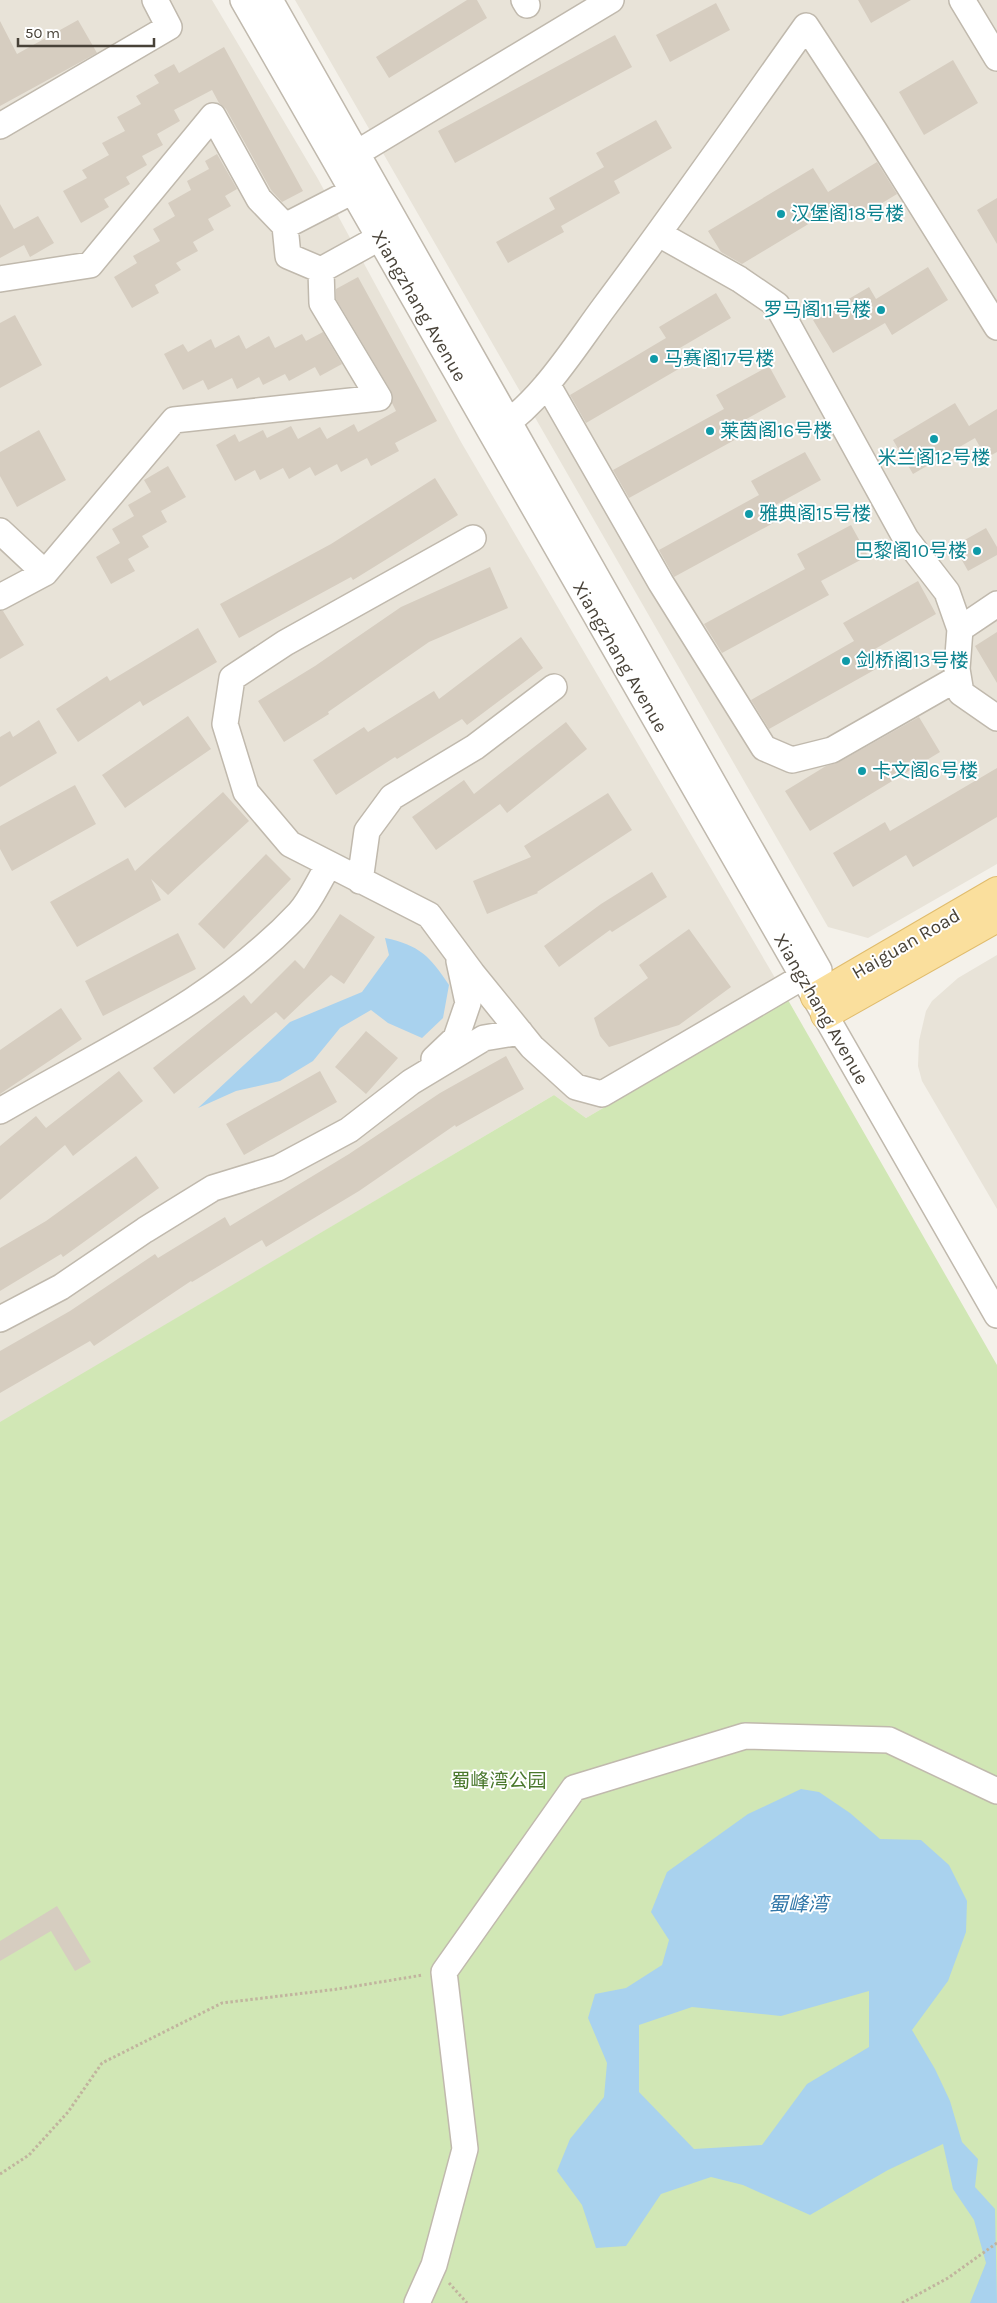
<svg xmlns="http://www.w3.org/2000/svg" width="997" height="2303" font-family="Karla,'Noto Sans SC',sans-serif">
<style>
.residential{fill:#e8e3d8}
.green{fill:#d1e7b5}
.water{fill:#a9d2ee;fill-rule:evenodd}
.building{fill:#d6cdc0}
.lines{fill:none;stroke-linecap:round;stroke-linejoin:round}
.minor-casing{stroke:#c0b9ad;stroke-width:28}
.major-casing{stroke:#e0bc6d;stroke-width:30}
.path{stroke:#c1b49e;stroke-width:3;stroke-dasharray:2.5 2.5;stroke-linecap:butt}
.minor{stroke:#fff;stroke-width:25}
.major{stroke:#fadf9d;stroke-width:28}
.culture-dot{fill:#0f9aa8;stroke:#fff;stroke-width:2}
.labels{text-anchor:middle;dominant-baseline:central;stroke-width:4;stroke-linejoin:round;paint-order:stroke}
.culture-label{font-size:19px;fill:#0d838f;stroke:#fff;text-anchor:start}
.street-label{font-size:19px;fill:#484238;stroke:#fff}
.park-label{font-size:19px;fill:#4a782d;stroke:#fff}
.water-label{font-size:20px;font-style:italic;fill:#3378a9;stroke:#fff}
</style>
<rect width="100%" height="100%" fill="#f4f1ea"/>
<path class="residential" d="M0,0H212L318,179L461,442L788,1000L586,1118L554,1095L0,1423Z
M295,0H997V864L868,938L828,927Z
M997,955V1209L922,1081L918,1066L919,1041L926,1011L932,1001L958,978Z"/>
<path class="green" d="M788,1000L997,1365V2303H0V1422L554,1095L586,1118Z"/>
<path class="water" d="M385,938C419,945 430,956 449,985L443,1018L422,1038L388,1023L371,1010L340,1028L313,1061L280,1081L236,1091L198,1108L290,1022L362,992L389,955Z
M801,1789L819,1792L850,1813L880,1839L921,1840L949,1865L967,1901L966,1932L948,1981L912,2030L935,2069L950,2101L962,2142L978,2159L975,2187L995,2209L997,2303H970L986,2263L974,2220L953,2189L943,2144L888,2170L810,2215L743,2185L711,2177L661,2194L626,2246L596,2248L582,2205L557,2171L570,2139L604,2097L607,2063L588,2018L595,1994L626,1988L662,1965L669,1940L651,1912L667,1872L748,1814ZM869,1991V2047L807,2084L762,2145L694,2149L639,2092V2025L692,2007L781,2016Z"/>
<path class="building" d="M467,0H477L487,18L389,78L376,57Z
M858,0H911L871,23Z
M716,3L730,30L670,62L656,35Z
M78,20L97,53L0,106V21L17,54Z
M615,35L632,67L455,163L438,131Z
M224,47L303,191L282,202L271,190L226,109L219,103L212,90L174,110L180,121L157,134L163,145L142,156L147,165L126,177L130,184L104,199L109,207L81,223L63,191L87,178L82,170L109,155L102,143L125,131L117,117L141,104L136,96L159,83L154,75L174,64L179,73Z
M953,60L978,103L924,135L899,92Z
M656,120L672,148L614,181L620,193L561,226L564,232L508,263L496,242L555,209L549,198L604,167L596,153Z
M217,154L237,189L225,196L231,206L208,219L214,230L193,242L198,251L176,263L181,270L155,285L159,293L132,308L114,277L137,263L133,256L160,241L153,229L175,216L168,203L191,190L187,181L209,169L205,161Z
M877,162L897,194L851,222L840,205L742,264L721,252L708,231L813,168L828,192Z
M997,198V244L977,210Z
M0,204L14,229L38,216L54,243L30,257L24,245L0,258Z
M928,267L948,300L892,335L885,323L833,353L813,320L869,287L876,299Z
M358,277L437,421L395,443L399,451L371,466L367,458L341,472L337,464L315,476L310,467L289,479L283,468L260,480L255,470L235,481L216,445L235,434L239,442L263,430L267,438L291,426L298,439L320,427L327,439L354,424L358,432L396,411L392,403L391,391L336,299V289Z
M716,293L731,318L673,352L682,367L586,423L570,395L666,338L659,327Z
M15,315L42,365L0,388V323Z
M323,332L342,364L320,376L315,367L289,381L285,374L263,385L259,377L237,389L232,378L208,390L203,380L183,390L164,354L183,344L188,352L211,339L215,348L239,335L246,349L269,336L275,348L302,334L306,341Z
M769,366L786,397L734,426L740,437L629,498L613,470L724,409L716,395Z
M955,403L969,426L997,409V452L986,458L975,438L913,474L893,440Z
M39,430L66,480L17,507L0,476V452Z
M805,452L821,480L770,508L777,521L674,577L659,550L759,495L751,481Z
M168,466L186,497L161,511L167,522L142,536L149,547L128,559L135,571L111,584L96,557L120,543L112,529L134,516L128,505L151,492L144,480Z
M435,478L458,515L353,580L351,577L239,638L220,604L331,544Z
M851,525L868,556L821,581L829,595L722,653L704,624L805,569L797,554Z
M986,528L997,547V555L968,571L954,546Z
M490,567L508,608L429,642L328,712L329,714L284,742L258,701L315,666L401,607Z
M918,581L936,614L868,653L876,669L769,729L751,700L854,641L843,623Z
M0,611H3L24,645L0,659Z
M198,628L217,662L143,706L140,701L78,742L56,709L107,676L110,681Z
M997,632V683L975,646Z
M521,637L543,668L467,725L462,719L397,759L395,757L336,795L313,760L364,727L368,732L434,691L439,699Z
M188,716L211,749L125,808L102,775Z
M919,717L940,752L810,831L785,791L826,766L839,762Z
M39,720L57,753L0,787V737L10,731L13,737Z
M566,722L587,749L507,813L500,804L436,850L412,817L464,780L474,794Z
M997,768V817L913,867L906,855L853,887L833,853L885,822L890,831Z
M75,785L96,824L12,871L0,849V826Z
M223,792L249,821L168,895L151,879L161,900L77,947L50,902L128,858L135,871Z
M608,793L632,830L537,892L538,893L487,914L473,881L531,857L524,846Z
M266,854L291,879L224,949L198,924Z
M652,872L667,897L612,932L610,930L559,967L544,946L601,904Z
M340,914L375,937L344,984L331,975L284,1020L276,1012L174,1094L153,1068L244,995L251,1004L295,960L304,969Z
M689,929L731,987L679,1025L609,1047L600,1036L594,1018L648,978L639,965Z
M178,933L196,969L103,1016L85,981Z
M61,1008L82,1039L0,1094V1050Z
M366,1031L398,1058L366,1094L335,1067Z
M506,1056L524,1089L456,1127L455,1125L359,1191L266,1247L262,1240L192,1282L191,1281L94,1346L90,1341L0,1393V1351L70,1311L155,1254L158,1258L225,1217L230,1226L349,1154L440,1093Z
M119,1071L143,1101L73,1156L65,1145L0,1200V1146L36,1116L46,1128Z
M320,1071L337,1102L244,1155L226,1124Z
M136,1156L159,1188L63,1257L61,1254L0,1291V1248L46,1221Z
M57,1906L91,1962L75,1971L51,1931L0,1961V1941Z"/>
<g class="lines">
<g class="minor-casing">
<path id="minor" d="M243,0L997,1315
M270,0L819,970
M524,0L527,5
M962,0L997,58
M0,126L169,27L155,0
M342,162L611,0
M285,226L288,256L321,270
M659,234L739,279L777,305L906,539L947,592L960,629L957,669L961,693L997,718
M0,279L90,265L213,116L259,199L285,226L353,191
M547,384L661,583L764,748L792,760L832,750L958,678
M496,431C542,401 573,349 605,306C674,214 739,120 806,26L874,130L997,327
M0,531L45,573L174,420L379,398L322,303L321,270L379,238
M473,538L285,643L232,678L225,724L246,792L290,844L429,915L472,973L532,1047L576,1087L602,1094L818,968
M0,597L45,573
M960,629L997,604
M360,881L367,831L392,797L475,747L554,687
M434,1059L456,1038L468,1003L459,961
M0,1111C102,1051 217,1001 299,913C311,900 319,880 329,865
M0,1319L61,1287L145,1230L213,1188L278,1168L349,1130L411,1082L484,1038L520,1032
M417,2303L434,2265L465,2149L444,1972L574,1788L745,1736L889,1740L997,1791"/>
</g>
<g class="major-casing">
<path id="major" d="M815,997L997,891
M825,1015L997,918"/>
</g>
<path class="path" d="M0,2174L29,2155L68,2112L102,2063L222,2003L338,1989L423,1975
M449,2283L467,2303
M902,2303L948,2278L997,2243"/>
<use href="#minor" class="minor"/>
<use href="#major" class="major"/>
</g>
<g class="culture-dot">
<circle cx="781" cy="214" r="5"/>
<circle cx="881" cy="310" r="5"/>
<circle cx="654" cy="359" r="5"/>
<circle cx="710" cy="431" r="5"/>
<circle cx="934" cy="439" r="5"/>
<circle cx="749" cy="514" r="5"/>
<circle cx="977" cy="551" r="5"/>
<circle cx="846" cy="661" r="5"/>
<circle cx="862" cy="771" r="5"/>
</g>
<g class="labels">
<g class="culture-label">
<text x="791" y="214">汉堡阁18号楼</text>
<text x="871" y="310" text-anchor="end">罗马阁11号楼</text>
<text x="664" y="359">马赛阁17号楼</text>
<text x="720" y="431">莱茵阁16号楼</text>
<text x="934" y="458" text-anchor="middle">米兰阁12号楼</text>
<text x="759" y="514">雅典阁15号楼</text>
<text x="967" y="551" text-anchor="end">巴黎阁10号楼</text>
<text x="856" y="661">剑桥阁13号楼</text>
<text x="872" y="771">卡文阁6号楼</text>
</g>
<g class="street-label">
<text transform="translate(419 306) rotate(60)">Xiangzhang Avenue</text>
<text transform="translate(620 657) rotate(60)">Xiangzhang Avenue</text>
<text transform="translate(906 944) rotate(-30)">Haiguan Road</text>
<text transform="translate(821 1009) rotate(60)">Xiangzhang Avenue</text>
</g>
<g class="park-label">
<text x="499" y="1781">蜀峰湾公园</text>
</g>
<g class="water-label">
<text x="798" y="1904">蜀峰湾</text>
</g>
</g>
<path d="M18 38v8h136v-8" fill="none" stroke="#484238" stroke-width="2.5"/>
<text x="25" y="38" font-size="15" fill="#484238" stroke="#ffffff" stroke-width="4" paint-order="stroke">50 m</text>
</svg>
